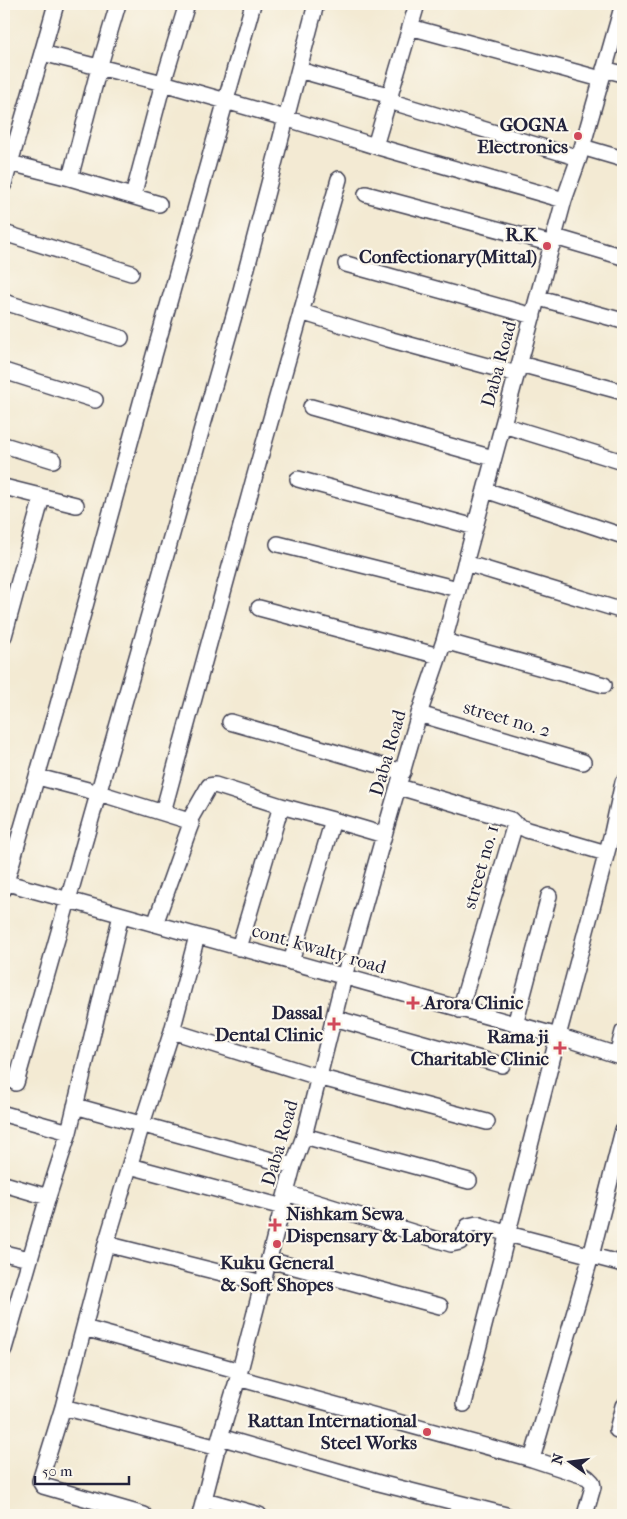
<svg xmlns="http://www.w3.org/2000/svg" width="627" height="1519" font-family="'IM FELL French Canon',serif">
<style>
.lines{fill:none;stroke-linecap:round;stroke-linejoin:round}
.minor-casing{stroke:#414052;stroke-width:18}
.minor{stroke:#fff;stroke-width:15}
.poi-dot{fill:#d1495b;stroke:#fbf7ec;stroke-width:2}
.labels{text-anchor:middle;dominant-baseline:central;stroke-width:4.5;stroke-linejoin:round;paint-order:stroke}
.poi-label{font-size:19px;font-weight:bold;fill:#22223b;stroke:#fbf7ec;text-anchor:end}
.street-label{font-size:19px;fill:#22223b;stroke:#fbf7ec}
</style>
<rect width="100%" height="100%" fill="#fbf7ec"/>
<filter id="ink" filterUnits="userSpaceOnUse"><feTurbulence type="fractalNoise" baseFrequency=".02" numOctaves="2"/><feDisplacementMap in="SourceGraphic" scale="10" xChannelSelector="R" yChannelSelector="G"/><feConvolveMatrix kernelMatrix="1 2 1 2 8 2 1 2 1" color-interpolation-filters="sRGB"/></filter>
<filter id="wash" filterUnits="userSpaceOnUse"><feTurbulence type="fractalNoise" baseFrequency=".0096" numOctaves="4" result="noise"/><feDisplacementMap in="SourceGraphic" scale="20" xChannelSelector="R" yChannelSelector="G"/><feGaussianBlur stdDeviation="1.12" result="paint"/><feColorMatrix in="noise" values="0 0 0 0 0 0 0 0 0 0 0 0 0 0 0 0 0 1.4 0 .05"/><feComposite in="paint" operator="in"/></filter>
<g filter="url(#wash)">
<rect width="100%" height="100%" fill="#f3ead3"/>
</g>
<g filter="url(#ink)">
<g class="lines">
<g class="minor-casing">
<path id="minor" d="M56,4L42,53L163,83L285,118L375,146L417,4
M410,27L601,79
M604,69L623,74
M299,70L391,96
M389,101L579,158
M375,146L564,200
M582,147L623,159
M10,163L70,178L159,204
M70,178L99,68L118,4
M4,184L42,53
M366,194L553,244
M133,196L163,83L187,4
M4,233L131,273
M555,237L623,257
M346,264L533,316
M539,298L623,321
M4,302L121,338
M301,312L388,339L517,374
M520,364L623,392
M4,371L95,400
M311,407L493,458
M503,425L623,462
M4,445L53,460
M298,479L475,527
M4,487L76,505
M485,490L623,536
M278,544L458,589
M465,563L623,611
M259,608L439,656
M4,636L42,497
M444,641L604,685
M419,714L583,762
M230,722L403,772
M38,777L99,793L189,821
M399,787L511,820L515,824L460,1010
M163,812L255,475L339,179
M515,824L527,830L606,853
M4,882L558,1036L623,1057
M4,889L57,708L153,359L253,4
M155,924L189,829L191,824L189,821L209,786L215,785L281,806
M239,948L281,806L333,820
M291,962L333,820L384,835
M334,1018L502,1065
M515,1025L549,896
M172,1031L318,1077L487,1122
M617,1055L623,1032
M16,1083L239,298L316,4
M75,1106L293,1166
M4,1114L69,1132
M304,1136L469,1181
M130,1166L283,1207
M4,1184L48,1197
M286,1193L451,1244L460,1242L468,1226L477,1224L508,1234L623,1264
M106,1244L262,1283
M4,1253L29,1259
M269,1260L440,1306
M84,1328L240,1371
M4,1349L48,1197L69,1132L121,915
M238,1378L532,1459L587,1477L592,1482L593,1487L585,1515
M464,1404L558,1036L612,833L623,782
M63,1407L218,1448
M617,1430L623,1406
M220,1437L379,1483L506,1515
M532,1459L591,1256L623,1130
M205,1500L259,1515
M144,1515L43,1486L40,1481L63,1407L106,1244L142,1124L172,1031L197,936
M200,1515L220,1437L238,1378L293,1166L304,1136L344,977L384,835L419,714L444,641L564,200L579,158L623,4"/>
</g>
<use href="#minor" class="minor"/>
</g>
</g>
<g class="poi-dot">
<circle cx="578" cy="136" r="5"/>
<circle cx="547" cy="246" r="5"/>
<path d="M410.5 995.5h5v5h5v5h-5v5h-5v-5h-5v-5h5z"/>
<path d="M331.5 1016.5h5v5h5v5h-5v5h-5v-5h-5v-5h5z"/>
<path d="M557.5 1040.5h5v5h5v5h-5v5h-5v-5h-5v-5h5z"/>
<path d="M272.5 1217.5h5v5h5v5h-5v5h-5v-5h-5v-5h5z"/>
<circle cx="277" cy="1244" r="5"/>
<circle cx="427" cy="1432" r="5"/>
</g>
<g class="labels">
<g class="poi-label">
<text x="568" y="125">GOGNA<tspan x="568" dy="22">Electronics</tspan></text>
<text x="537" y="235">R.K<tspan x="537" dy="22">Confectionary(Mittal)</tspan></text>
<text x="424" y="1003" text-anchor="start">Arora Clinic</text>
<text x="323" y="1013">Dassal<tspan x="323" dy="22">Dental Clinic</tspan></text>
<text x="549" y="1037">Rama ji<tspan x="549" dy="22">Charitable Clinic</tspan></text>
<text x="286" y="1214" text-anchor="start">Nishkam Sewa<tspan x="286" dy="22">Dispensary &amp; Laboratory</tspan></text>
<text x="277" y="1263" text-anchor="middle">Kuku General<tspan x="277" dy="22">&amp; Soft Shopes</tspan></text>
<text x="417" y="1421">Rattan International<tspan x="417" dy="22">Steel Works</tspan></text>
</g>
<g class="street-label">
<text transform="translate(499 364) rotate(-75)">Daba Road</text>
<text transform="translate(507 719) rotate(16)">street no. 2</text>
<text transform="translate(388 753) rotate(-74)">Daba Road</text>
<text transform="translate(481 867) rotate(-74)">street no. 1</text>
<text transform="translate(319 949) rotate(16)">cont. kwalty road</text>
<text transform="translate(280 1143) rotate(-74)">Daba Road</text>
</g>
</g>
<rect width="627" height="1519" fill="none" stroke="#fbf7ec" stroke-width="20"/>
<g transform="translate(570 1462) rotate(284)" stroke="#fbf7ec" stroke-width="4" paint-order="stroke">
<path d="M0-4L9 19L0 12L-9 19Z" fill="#22223b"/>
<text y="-8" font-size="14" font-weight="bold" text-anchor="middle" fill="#22223b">N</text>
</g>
<path d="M35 1476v8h94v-8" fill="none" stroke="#22223b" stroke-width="2.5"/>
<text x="42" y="1476" font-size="15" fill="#22223b" stroke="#fbf7ec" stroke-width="4" paint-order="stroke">50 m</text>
</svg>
